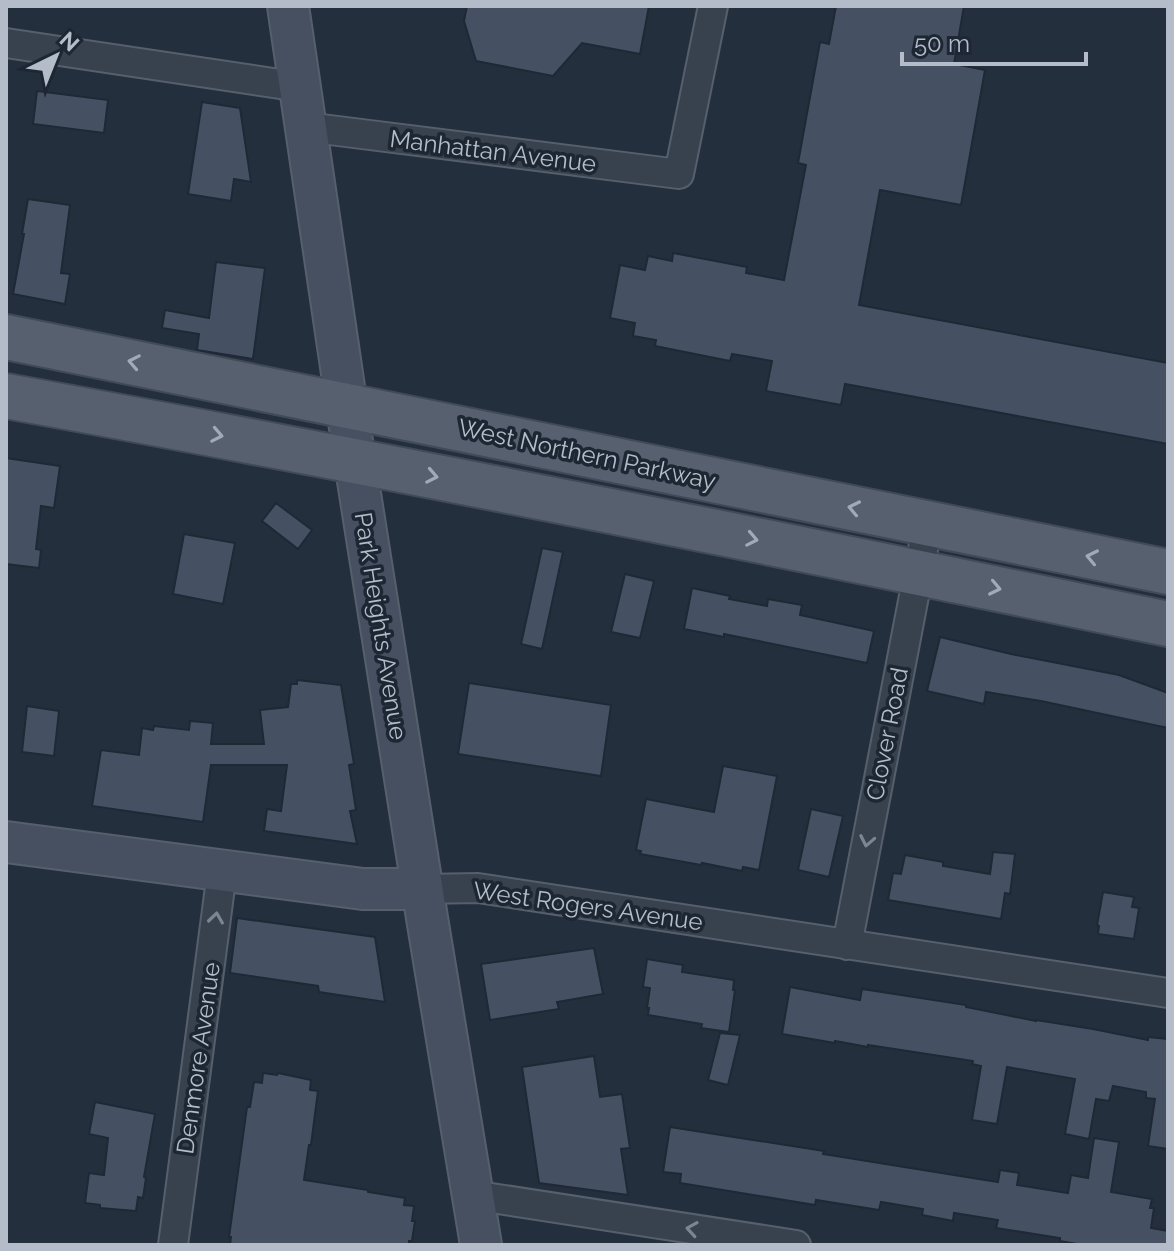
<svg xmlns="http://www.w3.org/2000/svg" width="1174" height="1251" font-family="Raleway,sans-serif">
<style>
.building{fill:#455162;stroke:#1f2835;stroke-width:2}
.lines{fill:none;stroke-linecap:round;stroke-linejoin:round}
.street-casing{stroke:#565f6c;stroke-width:32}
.secondary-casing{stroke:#565f6c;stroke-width:44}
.primary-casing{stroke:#414a57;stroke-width:48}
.street{stroke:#38414e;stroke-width:28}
.secondary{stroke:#465061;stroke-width:40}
.primary{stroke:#56606e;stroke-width:44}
.oneway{stroke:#a1aab7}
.oneway2{stroke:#7c8592}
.labels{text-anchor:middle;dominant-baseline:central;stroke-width:7;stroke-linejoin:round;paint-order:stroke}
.street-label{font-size:24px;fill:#b4bcc9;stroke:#1d2633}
</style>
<rect width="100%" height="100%" fill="#242f3e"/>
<path class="building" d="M467,6H649L640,54L582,43L553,76L476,61L464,21Z
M836,6H964L954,64L985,70L961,205L880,190L859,305L1168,363V444L845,384L841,405L766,391L772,361L732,354L730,361L655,346L656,340L633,336L635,323L610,318L620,265L645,270L648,256L672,261L673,253L747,267L746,273L784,280L806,165L798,163L820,42L829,44Z
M37,91L108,100L104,133L33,124Z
M202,102L240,108L251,182L234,179L231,201L188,194Z
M28,199L70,205L61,273L70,274L65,304L13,294L24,234H22Z
M216,262L265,268L253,359L197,350L199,334L162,328L165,310L209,318Z
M6,458L60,466L54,508L41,506L36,549L41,550L39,568L6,564Z
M276,503L312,530L298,549L262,521Z
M184,534L235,543L223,604L173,594Z
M542,548L563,552L542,649L521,644Z
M625,574L654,581L640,638L611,632Z
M692,588L730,596L729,599L767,606L768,599L802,605L800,615L874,631L867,663L724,634V637L684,629Z
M940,637L1011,654L1119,675L1168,693V728L1041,701L986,692L984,704L927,691Z
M297,680L341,685L354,764L349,765L356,810L350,811L357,844L264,831L267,809L281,811L287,765H211L203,822L92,806L101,750L139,755L142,728L153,730L154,726L189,730L190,721L213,723L211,744H264L260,710L288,707L291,684H297Z
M469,683L611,705L601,776L458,754Z
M27,706L59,711L54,756L22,752Z
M723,766L777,776L759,870L743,867L742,871L702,863L701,865L640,854L641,851L636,850L646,799L714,812Z
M811,809L843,816L829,877L798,870Z
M993,852L1015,854L1010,894L1005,893L1001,919L888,900L893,873L901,874L905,855L943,862V866L990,874Z
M1103,892L1134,897L1132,907L1139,908L1134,939L1098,934L1099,926L1097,925Z
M237,918L375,937L385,1002L319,992L318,986L230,973Z
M594,948L603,994L557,1002L559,1009L490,1020L481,964Z
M647,959L683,965L682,972L734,980L733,990H735L729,1032L701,1028L702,1024L648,1015L649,1008H647L650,988L643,987Z
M790,987L860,1000L862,989L966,1005V1007L1036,1021V1020L1093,1029L1148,1040V1037L1168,1039V1149L1148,1146L1155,1099L1146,1098V1092L1113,1086L1109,1101L1096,1099L1089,1139L1065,1134L1075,1079L1007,1067L997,1124L972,1120L981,1066L972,1064L973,1061L868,1045V1047L835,1041V1043L782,1034Z
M720,1033L740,1035L728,1085L708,1080Z
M594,1056L600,1097L622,1094L630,1148L621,1149L628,1195L539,1183L522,1067Z
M263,1073L277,1075L278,1073L311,1080L310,1090L318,1091L311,1145H309L304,1180L368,1190V1192L405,1198L404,1205L414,1206L412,1221H415L412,1241H409V1245H230L231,1237H229L247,1107H250L254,1082L262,1083Z
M95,1102L155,1114L144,1177L146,1178L143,1198L138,1197L136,1211L100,1208V1205L85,1203L89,1173L104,1175L108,1138L89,1134Z
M670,1127L824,1151L823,1154L998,1182L1000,1170L1019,1173L1017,1185L1068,1193L1071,1175L1088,1178L1094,1138L1119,1142L1111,1192L1152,1199L1150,1208H1154L1151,1228L1168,1231V1245H1083L1060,1241V1238L996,1228L998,1220L954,1213L953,1221L922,1215L923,1209L881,1202L879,1210L816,1200L815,1205L680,1183L681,1174L663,1172Z"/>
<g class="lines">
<g class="street-casing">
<path id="street" d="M6,43L300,87
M306,127L679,174L713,6
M422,889L478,888L1168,993
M847,945L928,523
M472,1195L796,1245
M173,1245L222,872"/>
</g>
<g class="secondary-casing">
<path id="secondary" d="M288,6L355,462L427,918L481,1245
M6,842L363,889H422"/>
</g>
<g class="primary-casing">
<path id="primary" d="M6,337L1168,572
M6,396C394,466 781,544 1168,624"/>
</g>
<use href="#street" class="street"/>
<use href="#secondary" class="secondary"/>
<use href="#primary" class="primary"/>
</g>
<defs><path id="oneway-chevron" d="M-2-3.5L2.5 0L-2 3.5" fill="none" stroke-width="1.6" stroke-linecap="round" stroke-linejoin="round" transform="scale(2)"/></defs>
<g class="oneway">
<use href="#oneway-chevron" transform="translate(134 362) rotate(-169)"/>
<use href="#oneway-chevron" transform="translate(217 435) rotate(11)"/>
<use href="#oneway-chevron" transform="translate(432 476) rotate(11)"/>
<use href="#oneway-chevron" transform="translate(854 508) rotate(-168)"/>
<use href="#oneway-chevron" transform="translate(752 539) rotate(11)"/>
<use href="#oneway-chevron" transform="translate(1092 557) rotate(-168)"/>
<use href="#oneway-chevron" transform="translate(995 588) rotate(12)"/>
</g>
<g class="oneway2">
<use href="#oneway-chevron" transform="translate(867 841) rotate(101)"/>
<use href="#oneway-chevron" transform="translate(216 918) rotate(-82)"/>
<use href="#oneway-chevron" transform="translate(692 1229) rotate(-171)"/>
</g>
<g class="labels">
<g class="street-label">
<text transform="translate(493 151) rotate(7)">Manhattan Avenue</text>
<text transform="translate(587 454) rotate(12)">West Northern Parkway</text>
<text transform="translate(381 626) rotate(81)">Park Heights Avenue</text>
<text transform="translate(887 734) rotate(-79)">Clover Road</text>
<text transform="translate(588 906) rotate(8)">West Rogers Avenue</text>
<text transform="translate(198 1058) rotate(-82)">Denmore Avenue</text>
</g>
</g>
<rect width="1174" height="1251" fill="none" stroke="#b4bcc9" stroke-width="16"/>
<g transform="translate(56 56) rotate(43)" stroke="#1d2633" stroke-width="6" paint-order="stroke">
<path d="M0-6L14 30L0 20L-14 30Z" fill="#b4bcc9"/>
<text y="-12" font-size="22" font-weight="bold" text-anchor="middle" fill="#b4bcc9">N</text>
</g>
<path d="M902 52v12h184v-12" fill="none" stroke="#b4bcc9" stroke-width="4"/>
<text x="914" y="52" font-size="24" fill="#b4bcc9" stroke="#1d2633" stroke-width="6" paint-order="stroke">50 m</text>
</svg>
